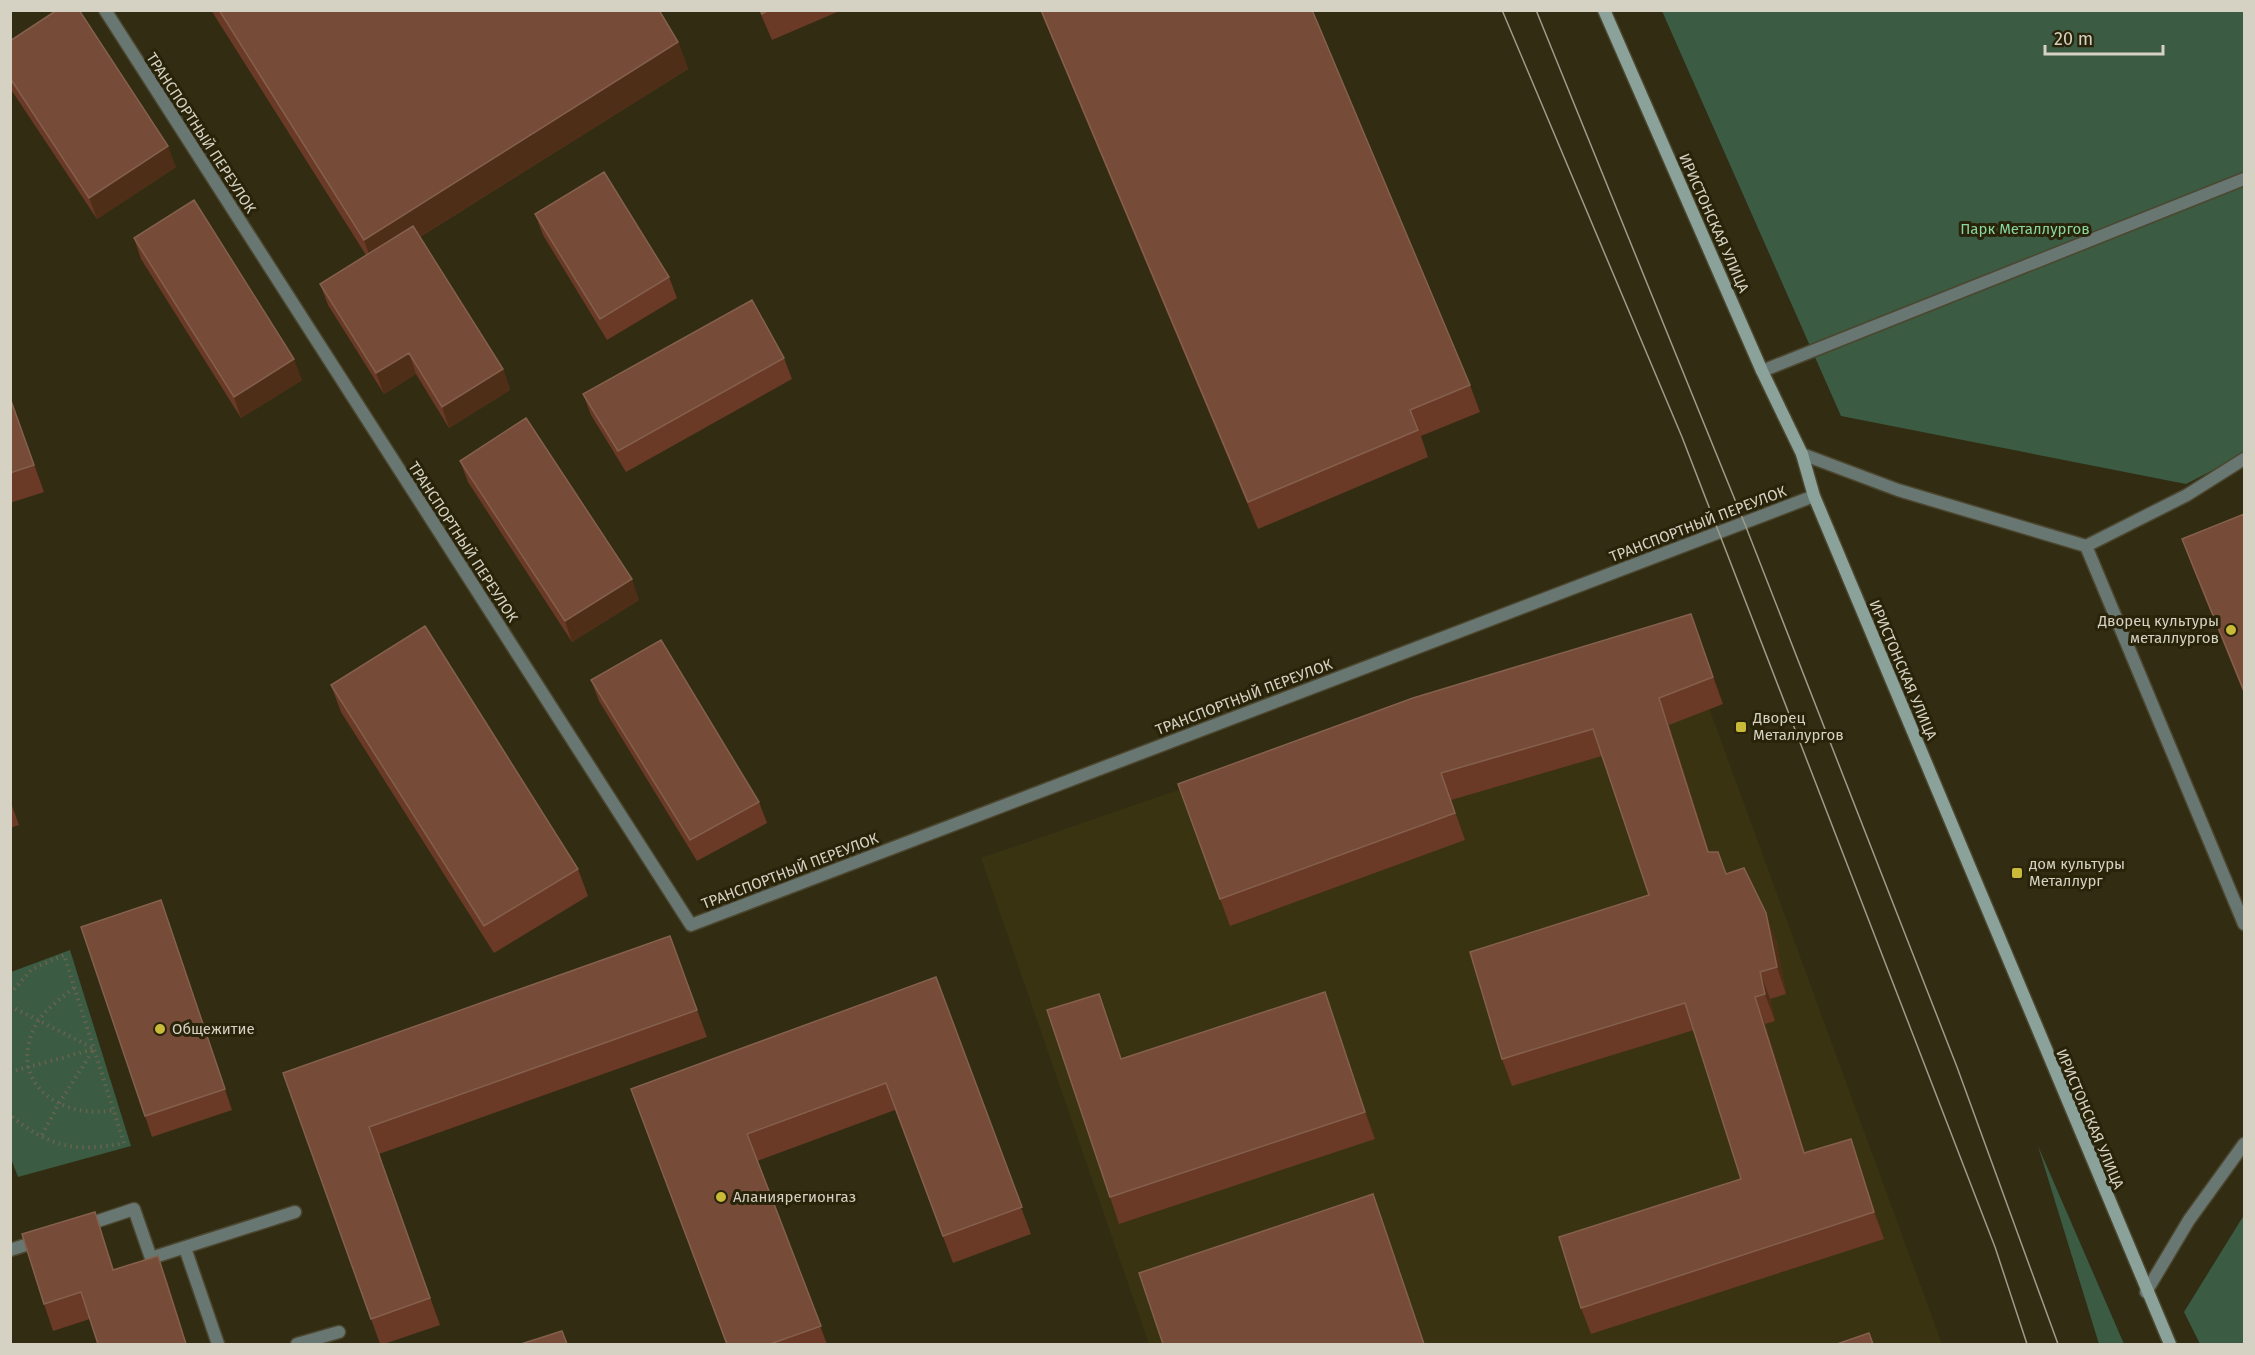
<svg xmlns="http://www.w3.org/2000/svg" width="2255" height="1355" font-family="'Fira Sans',sans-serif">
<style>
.built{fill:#393311}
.green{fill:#3b5b43}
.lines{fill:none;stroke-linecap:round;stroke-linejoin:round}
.service-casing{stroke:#4c472f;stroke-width:15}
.minor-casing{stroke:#4c472f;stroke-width:15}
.secondary-casing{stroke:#4c472f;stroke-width:15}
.path{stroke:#68634d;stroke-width:4;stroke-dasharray:1.5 4.5;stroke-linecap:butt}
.service{stroke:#697773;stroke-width:12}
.minor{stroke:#697773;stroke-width:12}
.secondary{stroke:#8ba29b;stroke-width:12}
.tram{stroke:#9f9b89;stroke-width:1.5}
.wall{fill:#6a3a26}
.shaded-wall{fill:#4f2e17}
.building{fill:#764b37;stroke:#84604d;stroke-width:1.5}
.poi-dot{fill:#c9ba3a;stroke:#282309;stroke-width:2}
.labels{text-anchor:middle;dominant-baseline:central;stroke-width:6;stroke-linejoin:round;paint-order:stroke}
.street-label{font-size:15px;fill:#d5d2c3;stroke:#282309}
.park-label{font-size:15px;fill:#89d69e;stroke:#282309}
.poi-label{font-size:15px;fill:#d5d2c3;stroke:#282309;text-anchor:start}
</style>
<rect width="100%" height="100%" fill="#322c13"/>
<path class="built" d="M1676,618L1942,1344H1149L981,858Z"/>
<path class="green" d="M1662,11H2244V454L2186,484L1841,416Z
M70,950L131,1146L18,1177L10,1156L11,972Z
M2038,1146L2124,1344H2099Z
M2244,1215V1344H2200L2184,1312Z"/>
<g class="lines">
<g class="service-casing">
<path id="service" d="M1762,371L2244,179
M1802,454L1898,490L2086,546L2244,924
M2086,546L2187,495L2244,459
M83,1226L134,1209L151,1258L295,1212
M185,1248L218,1344
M10,1250L41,1240
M2146,1292L2189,1220L2244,1144
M297,1344L339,1332"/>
</g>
<g class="minor-casing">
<path id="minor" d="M105,10L691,925L1814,496"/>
</g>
<g class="secondary-casing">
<path id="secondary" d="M1604,10L1762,371L1802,454L1814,496L2170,1344"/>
</g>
<path class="path" d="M74,988C55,1003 35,1016 29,1043C17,1093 72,1119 113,1110
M10,994L32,969L64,955L124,1143C75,1153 49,1147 10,1115
M10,1006L93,1048
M10,1072L94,1049L58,1105L41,1137"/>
<use href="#service" class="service"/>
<use href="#minor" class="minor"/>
<use href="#secondary" class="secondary"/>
<path class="tram" d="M1502,10L1682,437L1995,1247L2027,1344
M1536,10L1746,527L1957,1067L2058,1344"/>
</g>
<path class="wall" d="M211,10H659L678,42L688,69L420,237L503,369L510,390L449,428L416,374L384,394L328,305L320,284L366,255Z
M759,10H842L772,40Z
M1040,10H1312L1470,385L1480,412L1421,436L1428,457L1258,529Z
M10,41L176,167L97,219L10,88Z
M535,214L669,277L677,298L607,340L543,235Z
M134,238L302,380L241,418L141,259Z
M784,358L792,379L626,472L591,415L583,394Z
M10,396L44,492L10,503Z
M460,461L639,600L572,642L468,482Z
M2244,514V694L2192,566L2182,539Z
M1691,614L1723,704L1669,725L1709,852L1776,940L1786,994L1770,999L1775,1021L1765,1024L1805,1153L1860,1166L1884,1239L1591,1334L1581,1308L1741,1179L1694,1030L1512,1086L1502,1059L1649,895L1602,756L1451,800L1465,840L1230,926L1178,784Z
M591,680L759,802L767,823L697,861L599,701Z
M331,685L578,869L588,896L494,953L341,712Z
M10,800L19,825L10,828Z
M161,900L232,1110L152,1137L145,1116Z
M670,936L707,1037L379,1154L440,1325L384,1344H380L283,1073Z
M936,977L1031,1234L953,1263L895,1110L757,1161L827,1344H726L631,1089Z
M1099,994L1122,1059L1334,1019L1375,1139L1119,1224L1110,1197Z
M95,1212L114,1270L168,1283L90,1319L53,1331L44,1304Z"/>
<path class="shaded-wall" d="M678,42L688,69L373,266L364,240Z
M168,146L176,167L97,219L89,198Z
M409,353L416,374L384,394L376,373Z
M294,359L302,380L241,418L234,397Z
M503,369L510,390L449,428L442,407Z
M10,396L44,492L10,398Z
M632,579L639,600L572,642L565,621Z
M1691,614L1701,641L1723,704L1713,677Z
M1659,698L1669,725L1717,879L1708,852Z
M161,900L169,921L232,1110L225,1089Z
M1766,913L1776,940L1786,994L1777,967Z
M1760,972L1770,999L1775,1021L1765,994Z
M1325,992L1334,1019L1375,1139L1365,1112Z
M1099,994L1109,1021L1131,1086L1121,1059Z
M1755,997L1765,1024L1814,1180L1804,1153Z
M1851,1139L1860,1166L1884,1239L1874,1212Z
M95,1212L104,1239L123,1297L113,1270Z
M158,1256L168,1283L187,1344H186Z"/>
<path class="building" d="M57,10H79L168,146L89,198L10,78V41Z
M219,10H659L678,42L364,240Z
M760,10H769L762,14Z
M1041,10H1312L1470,385L1410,410L1418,430L1248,502Z
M604,172L669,277L600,319L535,214Z
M194,200L294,359L234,397L134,238Z
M413,226L503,369L442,407L409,353L376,373L320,284Z
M752,300L784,358L618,451L583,394Z
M10,398L34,465L10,473Z
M526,418L632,579L565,621L460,461Z
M2244,514V691L2182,539Z
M1691,614L1713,677L1659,698L1708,852H1718L1726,874L1744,868L1766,913L1777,967L1760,972L1765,994L1755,997L1804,1153L1851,1139L1874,1212L1581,1308L1559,1237L1741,1179L1685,1003L1502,1059L1470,952L1649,895L1593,729L1441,773L1455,813L1220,899L1178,784L1413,698Z
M425,626L578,869L484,926L331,685Z
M661,640L759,802L690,840L591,680Z
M161,900L225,1089L145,1116L81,927Z
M670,936L697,1010L369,1127L430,1298L371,1319L283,1073Z
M936,977L1022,1207L943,1236L886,1083L747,1134L821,1326L770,1344H727L631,1089Z
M1325,992L1365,1112L1110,1197L1047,1010L1099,994L1121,1059Z
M1373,1194L1424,1344H1163L1139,1273Z
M95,1212L113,1270L158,1256L186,1344H98L81,1292L44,1304L22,1234Z
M562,1331L567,1344H521Z
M1869,1333L1873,1344H1837Z"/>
<g class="poi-dot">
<circle cx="2231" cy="630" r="6"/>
<rect x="1735" y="721" width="12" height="12" rx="3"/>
<rect x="2011" y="867" width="12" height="12" rx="3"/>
<circle cx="160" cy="1029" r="6"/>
<circle cx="721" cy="1197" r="6"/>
</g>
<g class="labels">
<g class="street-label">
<text transform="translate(201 133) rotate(57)">ТРАНСПОРТНЫЙ ПЕРЕУЛОК</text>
<text transform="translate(1714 223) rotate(66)">ИРИСТОНСКАЯ УЛИЦА</text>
<text transform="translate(1698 524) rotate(-21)">ТРАНСПОРТНЫЙ ПЕРЕУЛОК</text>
<text transform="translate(463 542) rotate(57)">ТРАНСПОРТНЫЙ ПЕРЕУЛОК</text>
<text transform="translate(1903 670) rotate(67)">ИРИСТОНСКАЯ УЛИЦА</text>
<text transform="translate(1244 697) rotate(-21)">ТРАНСПОРТНЫЙ ПЕРЕУЛОК</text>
<text transform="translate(790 871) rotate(-21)">ТРАНСПОРТНЫЙ ПЕРЕУЛОК</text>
<text transform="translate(2090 1119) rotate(67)">ИРИСТОНСКАЯ УЛИЦА</text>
</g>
<g class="park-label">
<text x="2025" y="229">Парк Металлургов</text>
</g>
<g class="poi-label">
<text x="2219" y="621" text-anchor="end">Дворец культуры<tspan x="2219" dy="17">металлургов</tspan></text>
<text x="1753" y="718">Дворец<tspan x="1753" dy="17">Металлургов</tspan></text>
<text x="2029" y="864">дом культуры<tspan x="2029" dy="17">Металлург</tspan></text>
<text x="172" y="1029">Общежитие</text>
<text x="733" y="1197">Аланиярегионгаз</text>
</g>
</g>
<rect width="2255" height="1355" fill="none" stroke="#d5d2c3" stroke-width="24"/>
<path d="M2045 45v9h118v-9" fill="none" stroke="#d5d2c3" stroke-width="3"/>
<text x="2054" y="45" font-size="18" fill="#d5d2c3" stroke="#282309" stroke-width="4.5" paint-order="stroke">20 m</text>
</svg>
